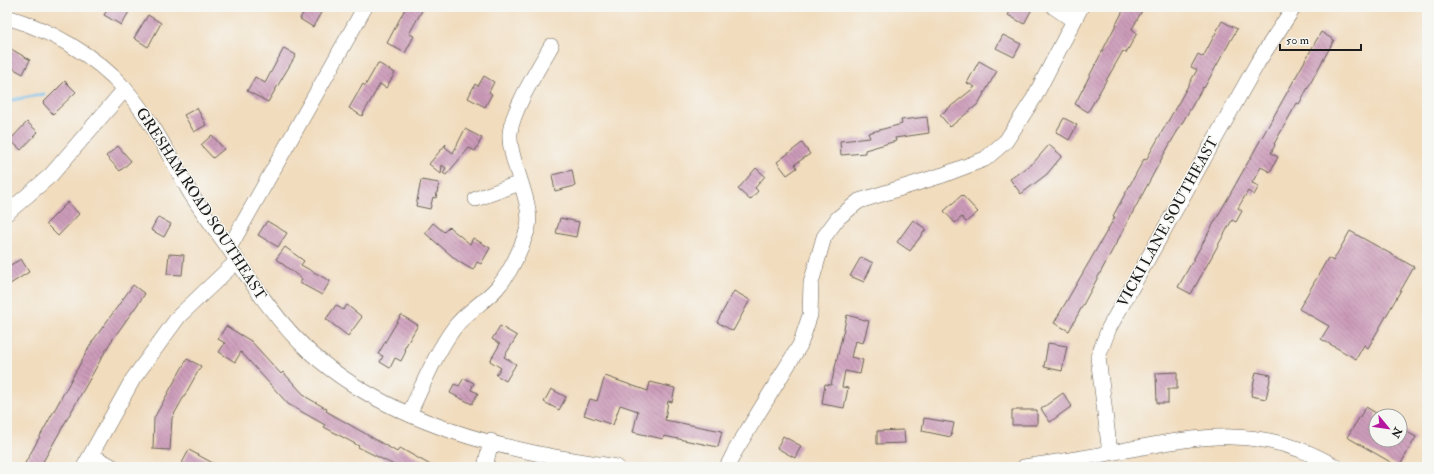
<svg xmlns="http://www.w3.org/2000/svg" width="1434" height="474" font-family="'IM FELL Double Pica',serif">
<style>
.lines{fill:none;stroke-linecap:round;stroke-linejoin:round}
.stream{stroke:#73bfed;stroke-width:3}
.building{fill:url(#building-back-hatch)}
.minor-casing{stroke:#675f54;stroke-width:16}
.minor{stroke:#fff;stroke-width:15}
.labels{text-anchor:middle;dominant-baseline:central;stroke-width:3;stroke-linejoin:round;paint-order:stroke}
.street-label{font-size:15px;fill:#1c1c1c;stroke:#f6f6f2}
</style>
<defs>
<pattern id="building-back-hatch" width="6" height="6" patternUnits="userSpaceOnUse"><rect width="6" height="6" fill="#cc9bb9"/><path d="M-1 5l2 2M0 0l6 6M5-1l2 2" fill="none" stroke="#a57e96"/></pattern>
</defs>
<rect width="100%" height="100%" fill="#f6f6f2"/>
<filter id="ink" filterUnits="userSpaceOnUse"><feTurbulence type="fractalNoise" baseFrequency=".025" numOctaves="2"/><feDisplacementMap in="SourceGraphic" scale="8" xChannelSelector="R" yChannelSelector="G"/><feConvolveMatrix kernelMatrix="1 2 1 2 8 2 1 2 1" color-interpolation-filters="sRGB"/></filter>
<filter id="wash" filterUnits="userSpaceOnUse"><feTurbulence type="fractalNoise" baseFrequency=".012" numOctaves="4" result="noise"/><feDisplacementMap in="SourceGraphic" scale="16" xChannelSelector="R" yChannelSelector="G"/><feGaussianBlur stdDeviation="0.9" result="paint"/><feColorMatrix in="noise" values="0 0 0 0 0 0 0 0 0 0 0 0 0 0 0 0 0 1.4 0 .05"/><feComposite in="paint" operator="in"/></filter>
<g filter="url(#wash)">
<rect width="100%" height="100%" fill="#f1dcbd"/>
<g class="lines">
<path class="stream" d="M7,101L44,94"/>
</g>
<g id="blocks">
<path class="building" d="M109,7H121L129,12L121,25L104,15Z
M306,7H324L313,27L300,19Z
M406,7H424L409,34L414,36L405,53L387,43Z
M1013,7H1033L1024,24L1008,15Z
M1125,7H1144L1132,29L1137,33L1126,53L1123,51L1088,112L1075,104Z
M148,15L161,23L148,47L134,38Z
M1222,21L1237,29L1204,88L1203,87L1163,156L1069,331L1054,323L1115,217L1113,216L1144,159L1146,160L1197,70L1191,67L1198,54L1203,57Z
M1321,32L1334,40L1299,104L1297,103L1274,144L1275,145L1271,153L1278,157L1270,172L1261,167L1252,183L1259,186L1254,195L1248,191L1238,208L1242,211L1236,222L1232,220L1191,294L1178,287Z
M1003,35L1021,44L1014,57L996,48Z
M284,48L296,55L268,102L247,91L255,77L265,83Z
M11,49L30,60L23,74L7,65V56Z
M979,61L997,71L978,104L950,127L940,115L975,87L967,83Z
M378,63L395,73L386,88L380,84L362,116L349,108L363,84L365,86Z
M484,76L494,82L489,92L492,94L485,107L468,98L475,84L478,86Z
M65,81L76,92L53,114L43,103Z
M197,108L206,125L194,132L184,115Z
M927,117L929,133L895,138L896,141L865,150V153L841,155L840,141L870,138L868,133L902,124L901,120Z
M1064,118L1077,125L1069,140L1056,132Z
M27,122L38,132L21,150L10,140Z
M465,129L482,138L475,151L469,148L446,175L443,173L446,168L442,165L441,174L429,164L446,144L445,147L453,153Z
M212,135L224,149L213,158L201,145Z
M802,143L810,154L795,164L797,168L787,175L777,162Z
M1049,145L1062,156L1047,174L1021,194L1010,179L1034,162Z
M118,146L131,161L120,171L106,156Z
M756,168L765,176L755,188L758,191L750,200L738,189Z
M572,170L575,186L555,191L552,175Z
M421,180L439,183L436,198L433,197L430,209L416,206Z
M962,195L978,212L966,222L962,217L955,223L944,211Z
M68,202L79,214L58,236L46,224Z
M158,217L171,224L164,237L151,230Z
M560,218L579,222L576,237L556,233Z
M913,220L926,229L910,251L897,242Z
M267,221L287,233L278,247L258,235Z
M433,223L444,232L449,227L470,244L473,238L490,248L481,264L477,262L473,270L459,262L425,233Z
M1350,231L1414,267L1368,348L1364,345L1356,359L1321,339L1329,326L1299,309L1328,258L1333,261Z
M285,247L304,261L301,265L330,281L322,295L300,283L302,279L276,259Z
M169,254L184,255L182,275L167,274Z
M861,257L873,263L864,282L850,276Z
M21,259L29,272L7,286V267Z
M133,285L145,294L110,343L40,467H23L92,342Z
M734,291L750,300L733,331L717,322Z
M336,305L343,310L347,305L362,317L348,336L326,319Z
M401,315L418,325L404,349L406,351L401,361L395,358L390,368L380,362L383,356L378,354Z
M847,315L869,321L863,343L855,341L851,357L863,360L860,374L845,371L842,387L848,388L844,408L822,404L825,384L831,385Z
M226,326L251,341L281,374L283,372L306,397L327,409L326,411L397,452L400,448L434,467H398L358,447L359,446L324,427L325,425L288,404L241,352L235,362L219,352L225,343L218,339Z
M500,326L517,336L504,357L516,364L506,381L496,375L501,368L490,361L500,344L492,339Z
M1048,343L1067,346L1062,371L1044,367Z
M187,359L201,366L172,418L170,450L153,449L154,418Z
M1177,372V389H1168V403H1157L1156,373Z
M1256,372L1271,375L1266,399L1251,396Z
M605,376L648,391L650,382L675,388L672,402L668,401L665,420L722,431L718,447L664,436L663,439L633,432L638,411L620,405L613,425L584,415L590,399L597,401Z
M464,378L474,383L471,390L478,393L472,404L450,393L454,384L459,386Z
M551,389L566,397L559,410L544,402Z
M1063,393L1072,406L1050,422L1041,409Z
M1366,407L1376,413V440H1400V428L1416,437L1399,467L1347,437Z
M1012,410H1037V425H1012Z
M924,418L954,423L951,437L922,431Z
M904,430L905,443L877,444V431Z
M783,436L801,446L795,458L777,448Z
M189,450L220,467H190L182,463Z"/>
</g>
</g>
<g filter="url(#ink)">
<use href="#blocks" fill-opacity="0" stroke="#675f54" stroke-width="1"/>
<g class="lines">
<g class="minor-casing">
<path id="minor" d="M1054,7L1073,20
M7,17C50,30 95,55 125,89C152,120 171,159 191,194C203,213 217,231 230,250C254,286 278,323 311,353C372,407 456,437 535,453C562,459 590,462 617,467
M476,199L520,183
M7,213L51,175L125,89
M229,248L365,7
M409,414C423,385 435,354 454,328C465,313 483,303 496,289C511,273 520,251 527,231C536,205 508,162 510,133C512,110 539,68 551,46
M1110,453L1098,357L1109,328L1258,62L1294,7
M91,455L113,467
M84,467L133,379L179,316L237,261
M485,467L491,441
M727,467L735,451L800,345L810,315L811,283L824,237L838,218L859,201L943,175L985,159L1006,141L1034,98L1081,7
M1024,467C1056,462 1089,457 1121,451C1199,436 1263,423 1336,467"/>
</g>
<use href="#minor" class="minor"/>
</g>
</g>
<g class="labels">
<g class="street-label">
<text transform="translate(201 204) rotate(57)">GRESHAM ROAD SOUTHEAST</text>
<text transform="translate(1168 222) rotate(-61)">VICKI LANE SOUTHEAST</text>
</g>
</g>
<rect width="1434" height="474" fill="none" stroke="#f6f6f2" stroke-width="24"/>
<g transform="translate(1388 428) rotate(119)"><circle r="19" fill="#f6f6f2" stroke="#9f9f9c"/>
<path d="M0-3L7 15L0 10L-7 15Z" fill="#b5179e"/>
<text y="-6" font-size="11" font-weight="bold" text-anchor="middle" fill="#1c1c1c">N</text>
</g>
<path d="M1280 44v6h81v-6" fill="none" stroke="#1c1c1c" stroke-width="2"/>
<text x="1286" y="44" font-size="12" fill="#1c1c1c" stroke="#f6f6f2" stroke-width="3" paint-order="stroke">50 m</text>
</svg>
